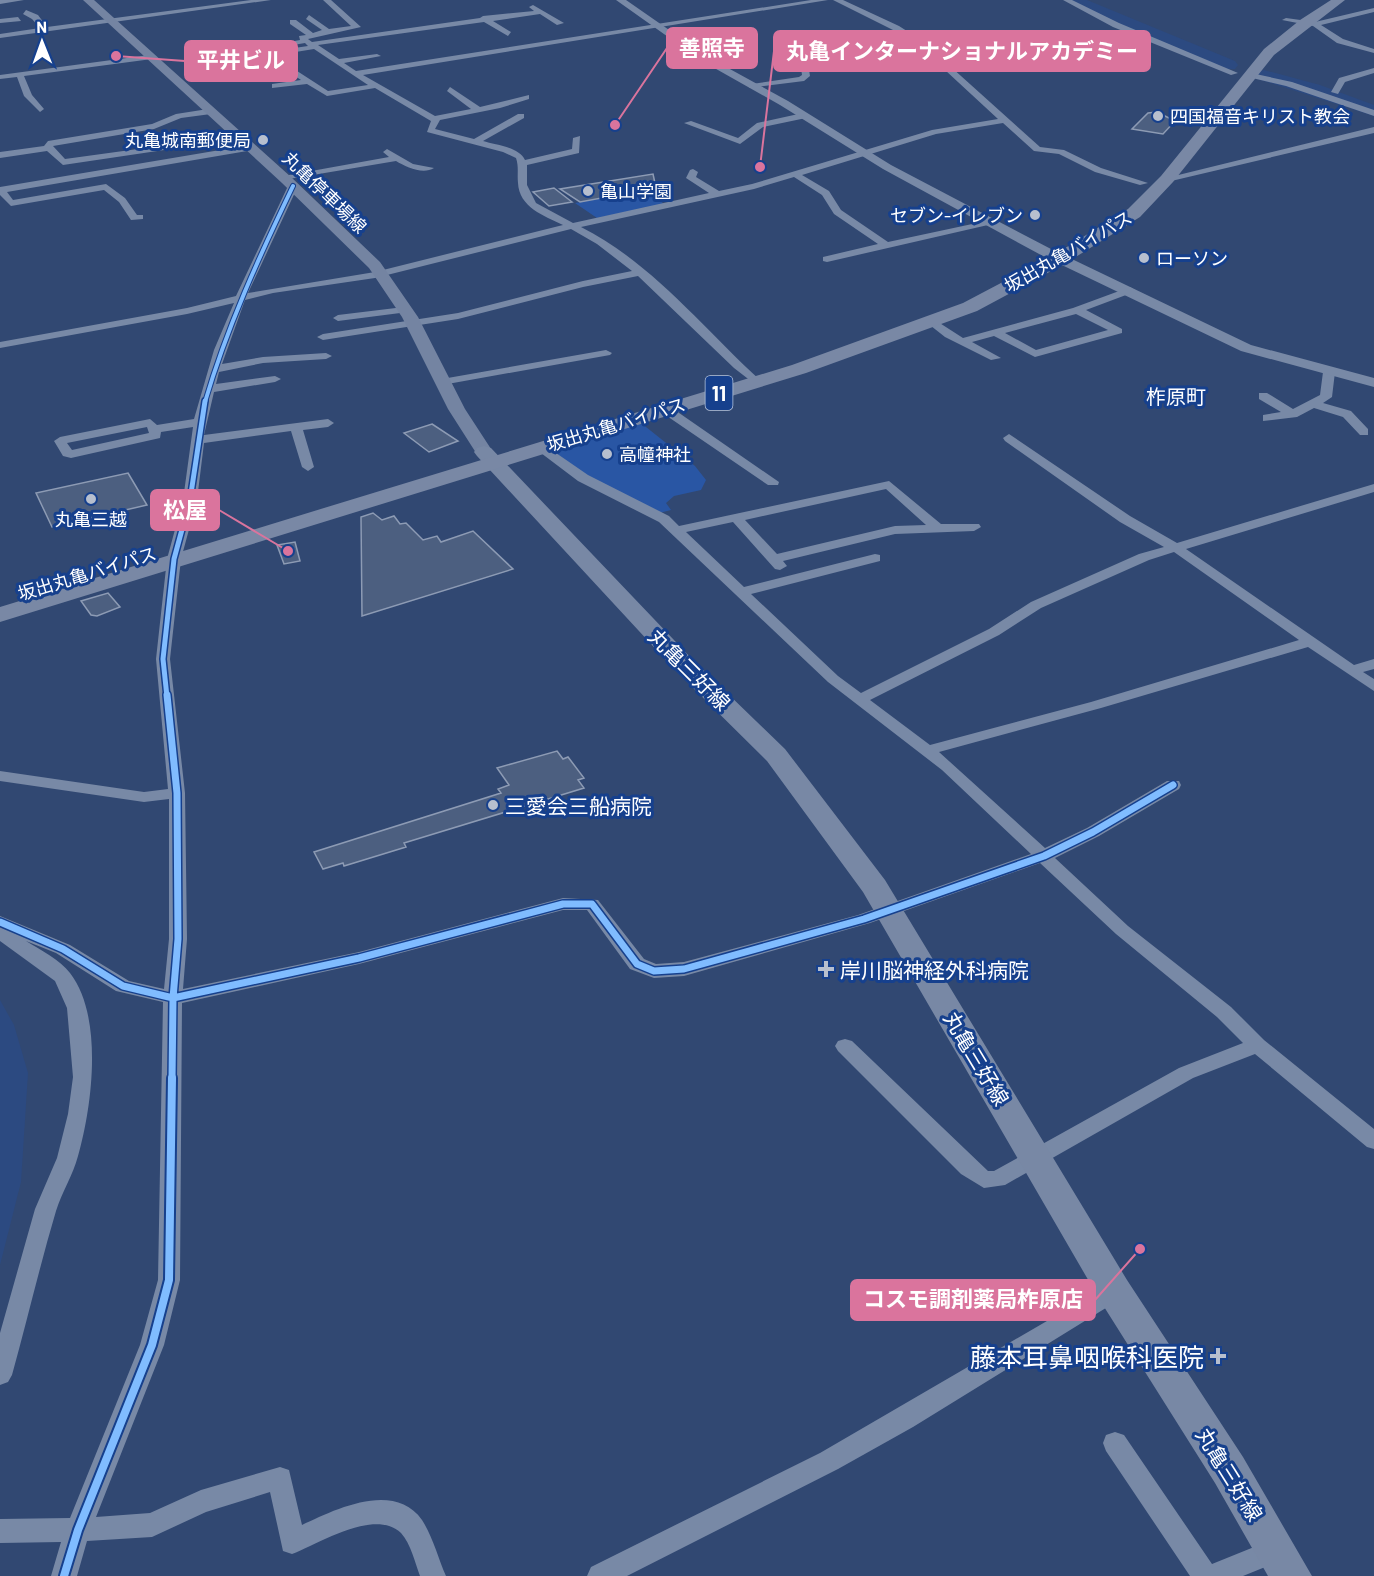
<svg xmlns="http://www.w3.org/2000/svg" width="1374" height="1576" font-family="Barlow,'Noto Sans JP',sans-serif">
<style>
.green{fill:#2956a4}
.water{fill:#2c4a81}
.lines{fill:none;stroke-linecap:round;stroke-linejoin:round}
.river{fill:#2c4a81;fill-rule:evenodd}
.building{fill:#4c5f80;stroke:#8d9bb4;stroke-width:1.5}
.minor{fill:#7889a6;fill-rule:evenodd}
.tertiary{fill:#7889a6;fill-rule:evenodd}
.secondary{fill:#7484a2;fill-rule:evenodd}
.primary{fill:#7888a5;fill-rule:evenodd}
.trunk{fill:#7988a5;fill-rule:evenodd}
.cycleway-far3-casing{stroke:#16408d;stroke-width:6}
.cycleway-far2-casing{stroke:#16408d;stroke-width:8}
.cycleway-far1-casing{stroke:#16408d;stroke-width:10}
.cycleway-casing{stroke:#16408d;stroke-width:12}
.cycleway-far3{stroke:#80bcff;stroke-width:4}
.cycleway-far2{stroke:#80bcff;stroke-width:5}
.cycleway-far1{stroke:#80bcff;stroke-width:7}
.cycleway{stroke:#80bcff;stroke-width:8}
.poi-dot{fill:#b7bfce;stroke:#16408d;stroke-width:2}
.labels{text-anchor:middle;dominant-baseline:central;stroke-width:6;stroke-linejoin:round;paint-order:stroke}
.far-poi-label{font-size:18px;fill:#fff;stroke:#16408d;text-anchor:start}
.far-street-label{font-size:18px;fill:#fff;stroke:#16408d}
.shield{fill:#16408d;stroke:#b9c6dd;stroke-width:1.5}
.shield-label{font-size:20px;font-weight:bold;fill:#fff}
.far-quarter-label{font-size:20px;fill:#fff;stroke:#16408d}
.street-label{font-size:21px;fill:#fff;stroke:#16408d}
.poi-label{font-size:21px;fill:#fff;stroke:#16408d;text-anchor:start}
.near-poi-label{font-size:26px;fill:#fff;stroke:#16408d;text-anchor:end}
.leader{fill:none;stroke:#da749d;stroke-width:2}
.callout-dot{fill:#da749d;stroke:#16408d;stroke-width:2}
.callout{fill:#da749d;stroke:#da749d;stroke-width:2}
.callout-label{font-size:22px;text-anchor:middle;font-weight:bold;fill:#fff}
</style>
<rect width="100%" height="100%" fill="#314872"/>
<path class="green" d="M647,190L664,204L597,218L575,203Z
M641,423L695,466L706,480L701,490L674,496L666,503L671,510L659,513L590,478L553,451Z"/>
<path class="water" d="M0,1000L14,1025L28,1073L21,1182L0,1265Z"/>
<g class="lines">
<path class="river" d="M1067,0H1087L1235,61L1238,65L1235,69H1223L1104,20Z
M1264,70L1320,85L1374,105V116L1258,79L1255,75L1258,71Z"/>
</g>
<path class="building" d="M1157,112L1175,121L1163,134L1132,129L1148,113Z
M653,174L656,188L580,202L560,189Z
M554,188L572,202L549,206L533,192Z
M432,424L458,441L429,452L404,433Z
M128,473L147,505L52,527L36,493Z
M373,513L382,520L394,516L400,524L406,523L423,540L437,536L441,542L473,531L513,569L362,616L361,517Z
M295,542L300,561L284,564L277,545Z
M108,593L120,607L97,616L91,615L81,601Z
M557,751L563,759L568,757L584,778L578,780L584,788L404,843L406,847L344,866L343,863L323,869L314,852L501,793L498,789L509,785L497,768Z"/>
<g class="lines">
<path class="minor" d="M0,0H24L0,4Z
M251,0H271L0,38V34L40,28L32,19L23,14L26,10L38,15L47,27Z
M323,0H331L361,27L308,39L312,42L480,18L483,16L534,11L529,7L533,5L564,23L557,25L540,14L493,21L511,32L508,36L484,22L318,45L339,59L377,54L381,56L344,63L356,71L811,0H828L363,75L435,116L471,109L447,91L450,87L480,107L529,95V99L500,108L440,120L435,129L474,139L518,114H524V118L483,141C496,145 519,147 525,160L572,149L573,138L580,136L579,153L527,165V185L536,203L573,223L709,193L686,178L690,170L693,169L698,172L696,177L719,191L752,184L932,130L998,119L932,58L809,70L810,76L804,81L749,88L752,84L799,77L802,75L801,68L807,66L927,54L893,30L833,0H843L899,26L921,40L1040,147L1064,150L1101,168L1148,183L1140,185L1095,172L1059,154L1034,151L1003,123L936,134L802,175L829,191L841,210L888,242L991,220L993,222L988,225L827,262L823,261V257L878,244L834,214L822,195L794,177L754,189L581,227C651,262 703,328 760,380L762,382L756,385L734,368L638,276L583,287L458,319L323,340L317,337L323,334L458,313L583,281L632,271L597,244L571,229L375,278L273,293L245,300L222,364L263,357L326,353L332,356L326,359L263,363L219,372L216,384L275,376L281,379L275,382L214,392L204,435L328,419L334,423L328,427L303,430L314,467L308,471L302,467L291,431L204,443L197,500L181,559L170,659L185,793L187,939L183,989L359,952L563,898L598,900L644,959L656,964L684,962L858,915L1031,854L942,770L828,682L659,522L578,481L533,447L535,444H543L588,475L669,516L679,526L889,481L941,524H979L981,527L974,531L895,534L783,561L787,566L780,570L775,569L733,522L686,532L744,587L875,554L880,555V561L751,594L838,676L861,693L989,629L1031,602L1139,554L1164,547L1120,522L1005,441L1003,438L1009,434L1130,516L1177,543L1374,484V492L1186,549L1354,665L1374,659V669L1363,672L1374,679V691L1308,647L1101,708L939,752L1045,848L1087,828L1167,781H1179L1181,785L1179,789L1099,836L1055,858L1128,926L1231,1007L1264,1040L1374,1129V1149L1367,1147L1255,1054L1193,1078L1005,1185L984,1188L961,1174L838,1051L835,1046L838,1041L845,1039L852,1041L988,1171H994L1179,1068L1243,1043L1217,1017L1116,934L1040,863L870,923L684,976L654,978L630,969L587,910H563L359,964L182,1003L180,1280L164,1345L96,1517L150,1513L201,1490L280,1467L289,1470L302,1525C334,1510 394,1480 422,1520C433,1537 438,1558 446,1576H420C415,1563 411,1544 401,1533C375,1508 320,1543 292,1554L283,1551L270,1492L206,1512L152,1537L87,1541L77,1576H51L61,1542L0,1543V1519L70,1518L140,1345L158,1280L163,1002L116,991L56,953L26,941C41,950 60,960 70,973C104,1017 92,1107 78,1156C73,1175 62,1192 56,1211C40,1265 27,1321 12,1375L8,1382L0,1385V1333L35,1209L57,1158L68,1114L73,1077L67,1008L55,981L0,941V916L70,945L129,981L164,989L169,939V799L144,802L0,781V771L144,792L168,789L156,659L167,559L183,500L193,427L161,432L160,438L71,458L63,456L54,441L60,437L150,419L157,425L194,419L214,350L234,303L187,314L0,348V342L187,308L236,296L288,186L293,183L298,186L248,293L375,272L563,225C544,216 519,207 518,183C517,174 519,167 516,158L503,152L427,132L431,121L375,88L327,96L307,84L272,88V84L301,80L274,62L277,58L328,91L368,85L314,49L259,58L247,50L300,40L299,36L306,35L290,24V20H296L313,33L322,30L306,19L309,15L329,29L351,26ZM305,43L308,46L260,53L258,51ZM147,427L149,433L72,450L67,443ZM886,489L926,525L895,526L777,554L745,520ZM1174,552L1299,640L1091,702L930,745L870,700L999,635L1041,608L1149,560Z
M1063,0H1072L1119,23L1238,73L1231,75L1113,27Z
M1374,8V12L1321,25L1343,39L1374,49V53L1337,43L1313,26L1282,20L1286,18L1315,22Z
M18,17L21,21L0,23V19Z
M149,55L152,59L24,76L32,95L44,109L40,112L24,96L17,77L0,79V75Z
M1374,68V73L1345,82L1338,94L1331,92L1339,78Z
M1251,73L1292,82L1374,110V116L1286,86L1248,77Z
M208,109L211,114L181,118L154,129L53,146L65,159L167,145V149L164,150L63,165L47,151L0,158V152L44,146L48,141L152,124L176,114Z
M803,113L806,118L763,127L740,144L684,123L691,121L738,138L757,123Z
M1374,127V133L1167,182L1162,179Z
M250,145L254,148L253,150L7,192L13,200L106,184L125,198L137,215H143V219L131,220L119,202L104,190L11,206L0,195V187Z
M387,149L413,164L434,168C423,175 406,167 396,161L283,180L278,177L389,157L383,152Z
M1130,287L1135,290L1134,292L1086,310L1122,329V333L1035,357L994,336L972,342L1001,358L991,360L945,337L926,322L935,320L963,338L1073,308ZM1076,314L1108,330L1036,350L1005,333Z
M404,307L408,308V312L338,321L333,318L338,315Z
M606,350L612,353L610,355L442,385L436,382L442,379Z
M1329,369L1335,372L1332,397L1323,403L1351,411L1368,429V435H1360L1343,417L1314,408L1297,417L1263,421V415L1281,412L1259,399V393H1267L1293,409L1320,395L1323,372Z
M665,405L669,406L779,482L778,485H768L661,412L659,409Z
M1114,1282L1122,1284L1125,1291L1122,1298L913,1427L838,1469L627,1576H587L591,1567L820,1453Z
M1115,1432L1124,1435L1212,1564L1276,1538L1285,1541L1289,1550L1285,1559L1243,1576H1190L1106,1451L1103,1443L1106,1435Z"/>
<path class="tertiary" d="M616,0H626L708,57L788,101L891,165L1051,249L1251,345L1374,378V387L1241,351L1041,255L883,169L780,105L702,61Z"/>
<path class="secondary" d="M83,0H94L291,177L380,262L418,317L465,409L493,452L490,456H478L448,409L402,317L369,268L282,183Z"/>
<path class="primary" d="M484,446L491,448L694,661L785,749L885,880L1127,1280L1243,1457L1312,1576H1268L1215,1483L1101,1302L863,892L767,761L676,671L477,456L474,452L477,448Z"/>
<path class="trunk" d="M1331,0H1345L1274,55L1173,182L1140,217L1066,263L977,311L806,373L0,622V607L792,365L963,303L1054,255L1128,209L1161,176L1264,49L1300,20Z"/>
<g class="cycleway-far3-casing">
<path id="cycleway-far3" d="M205,402C227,327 259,257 293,186"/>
</g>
<g class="cycleway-far2-casing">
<path id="cycleway-far2" d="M167,697L163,659L174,559L190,500L205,401"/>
</g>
<g class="cycleway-far1-casing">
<path id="cycleway-far1" d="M167,695L177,793L178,939L173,998L172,1080
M0,922L63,949L123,986L173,998L359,958L563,904H592L637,964L654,971L684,969L864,919L1044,856L1093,832L1173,785"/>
</g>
<g class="cycleway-casing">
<path id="cycleway" d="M64,1576L78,1530L152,1345L169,1280L172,1078"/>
</g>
<use href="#cycleway-far3" class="cycleway-far3"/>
<use href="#cycleway-far2" class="cycleway-far2"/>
<use href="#cycleway-far1" class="cycleway-far1"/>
<use href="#cycleway" class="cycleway"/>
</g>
<g class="poi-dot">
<circle cx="1158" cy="116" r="6"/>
<circle cx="263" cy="140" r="6"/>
<circle cx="588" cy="191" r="6"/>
<circle cx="1035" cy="215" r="6"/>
<circle cx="1144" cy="258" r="6"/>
<circle cx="607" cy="454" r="6"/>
<circle cx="91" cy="499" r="6"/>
<circle cx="493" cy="805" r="6"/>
<path d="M823 960h6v6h6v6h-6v6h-6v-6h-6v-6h6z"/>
<path d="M1215 1347h6v6h6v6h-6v6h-6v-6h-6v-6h6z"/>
</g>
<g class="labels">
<g class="far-poi-label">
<text x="1170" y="116">四国福音キリスト教会</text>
<text x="251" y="140" text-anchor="end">丸亀城南郵便局</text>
<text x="600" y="191">亀山学園</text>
<text x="1023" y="215" text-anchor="end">セブン-イレブン</text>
<text x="1156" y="258">ローソン</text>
<text x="619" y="454">高幢神社</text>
<text x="91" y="519" text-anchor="middle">丸亀三越</text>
</g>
<g class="far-street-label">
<text transform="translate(325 192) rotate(44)">丸亀停車場線</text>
<text transform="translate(1068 251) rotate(-30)">坂出丸亀バイパス</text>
<text transform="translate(616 424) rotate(-17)">坂出丸亀バイパス</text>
<text transform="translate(87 573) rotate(-17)">坂出丸亀バイパス</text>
</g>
<rect class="shield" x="705.5" y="376" width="27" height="34" rx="4.5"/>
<g class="shield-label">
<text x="719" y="393">11</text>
</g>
<g class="far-quarter-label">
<text x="1176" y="396">柞原町</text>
</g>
<g class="street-label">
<text transform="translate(690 669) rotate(45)">丸亀三好線</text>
<text transform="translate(977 1058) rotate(59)">丸亀三好線</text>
<text transform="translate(1230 1474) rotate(58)">丸亀三好線</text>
</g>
<g class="poi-label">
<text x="505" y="805">三愛会三船病院</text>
<text x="840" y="969">岸川脳神経外科病院</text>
</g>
<g class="near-poi-label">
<text x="1204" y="1356">藤本耳鼻咽喉科医院</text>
</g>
</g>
<path class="leader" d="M615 125L667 48M760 167L774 51M116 56L185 61M288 551L219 510M1140 1249L1095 1300"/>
<g class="callout-dot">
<circle cx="615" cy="125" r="6"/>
<circle cx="760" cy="167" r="6"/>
<circle cx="116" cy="56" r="6"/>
<circle cx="288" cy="551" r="6"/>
<circle cx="1140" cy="1249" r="6"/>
</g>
<g class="callout">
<rect x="667" y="28" width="90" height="40" rx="6"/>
<rect x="774" y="31" width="376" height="40" rx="6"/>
<rect x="185" y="41" width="112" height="40" rx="6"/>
<rect x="151" y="490" width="68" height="40" rx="6"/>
<rect x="851" y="1280" width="244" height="40" rx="6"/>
</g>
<g class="callout-label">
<text x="712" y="56">善照寺</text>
<text x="962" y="59">丸亀インターナショナルアカデミー</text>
<text x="241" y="68">平井ビル</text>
<text x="185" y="518">松屋</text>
<text x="973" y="1307">コスモ調剤薬局柞原店</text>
</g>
<g transform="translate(42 42) rotate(359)" stroke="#16408d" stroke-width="4.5" paint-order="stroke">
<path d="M0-4.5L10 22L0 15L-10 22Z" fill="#ffffff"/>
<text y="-9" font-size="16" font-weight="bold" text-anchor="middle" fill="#ffffff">N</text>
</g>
</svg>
